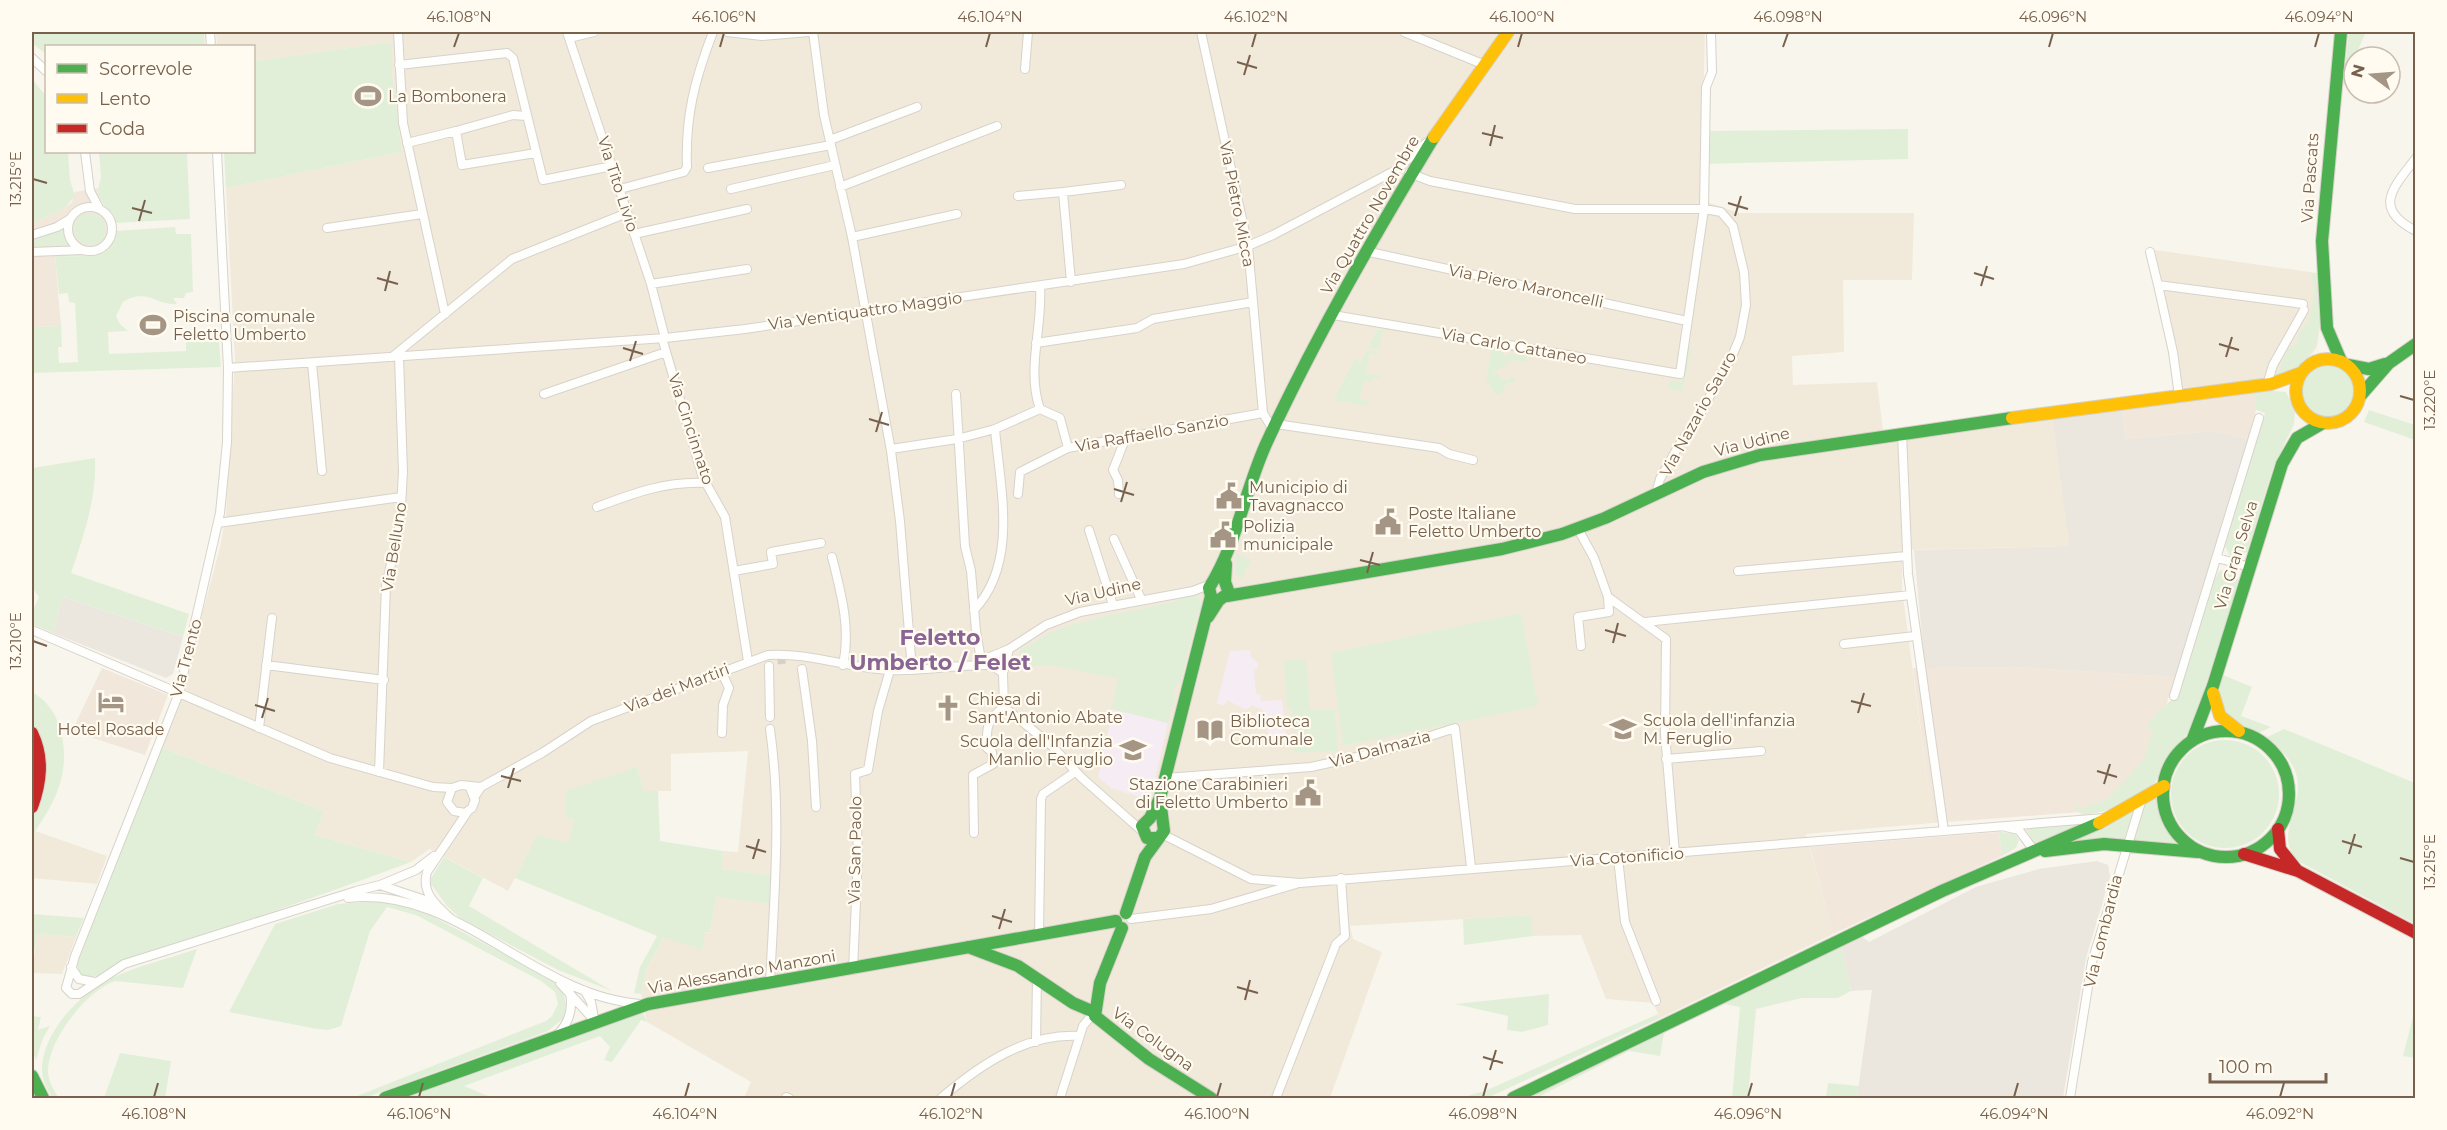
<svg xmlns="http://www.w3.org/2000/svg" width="2447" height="1130" font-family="Montserrat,sans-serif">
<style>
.residential{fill:#f1eadb}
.commercial{fill:#f2e7db}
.industrial{fill:#ebe6de}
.education{fill:#f6ecf4}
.green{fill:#e2efd8}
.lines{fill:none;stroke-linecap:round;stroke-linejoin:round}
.street-tunnel{stroke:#d8d0c5;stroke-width:8;stroke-dasharray:8 4;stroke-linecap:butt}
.street-casing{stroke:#d7d2cb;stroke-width:10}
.fast-casing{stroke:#d6d1c8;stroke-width:14}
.slow-casing{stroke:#d6d1c8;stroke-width:14}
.jam-casing{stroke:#d6d1c8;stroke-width:14}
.street{stroke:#fefefc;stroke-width:8}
.fast{stroke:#4caf50;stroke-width:12}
.slow{stroke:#ffc107;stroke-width:12}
.jam{stroke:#c62828;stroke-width:12}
.ticks{fill:none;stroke:#77614c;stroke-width:2}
.labels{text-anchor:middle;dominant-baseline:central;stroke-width:4.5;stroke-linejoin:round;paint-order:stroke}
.poi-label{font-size:16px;fill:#77614c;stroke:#fffbf0;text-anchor:start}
.street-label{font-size:16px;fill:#77614c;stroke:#fffbf0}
.district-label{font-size:22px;font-weight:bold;fill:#8a6593;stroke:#fffbf0}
.neatline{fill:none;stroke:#77614c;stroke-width:2}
.ticks-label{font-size:15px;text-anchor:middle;fill:#77614c}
</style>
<rect width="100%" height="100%" fill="#f8f5ed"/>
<path class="residential" d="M216,32H1705L1701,200L1739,213H1914L1912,280H1843L1844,352L1792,356L1793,385L1877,382L1883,431L2051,407L2069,546L1902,550V589L1933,823L1806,834L1833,934L1660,1018L1653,1003L1606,999L1581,935L1533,936L1531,915L1350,926L1353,939L1382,952L1330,1098H744L751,1082L647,1022L641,994L647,968L664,938L710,932L716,897L769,903L771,875L721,869L723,851L738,852L748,751L671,754V791H644L637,767L574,820L568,844L537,836L508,891L430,849L411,862L315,835L324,811L160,747L183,687L220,547L226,515L235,360L226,188L402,152L392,72V42L254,61V46H217Z
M2155,250L2317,273L2320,327L2317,347L2312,354L2276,378L2182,388Z
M35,831L107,856L97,884L32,878V836Z
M37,934L76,937L62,974L32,973Z"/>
<path class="commercial" d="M99,188L97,194L102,205L113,216L115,223V237L103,251L91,256H55L61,326L32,327V224L65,208L72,202L75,192Z
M2246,392L2256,397L2258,403L2248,439L2213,431L2125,439L2123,408Z
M2016,667L2175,677L2148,762L2095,811L1933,823L1913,668Z
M102,668L168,695L145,755L72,731Z
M1999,832L2002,856L1833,934L1810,847Z"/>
<path class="industrial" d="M2123,408L2125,439L2213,431L2248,439L2175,677L2016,667L1925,668L1914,550L2069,546L2052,416Z
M63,597L183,637L173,674L166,678L53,633Z
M2097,861L2108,865L2110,877L2086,958L2063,1098H1857L1872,990L1851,991L1841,944L1860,935L1869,942L1976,887L1993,882L2039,869Z"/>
<path class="education" d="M1250,650L1251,657L1258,663V668L1254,669L1256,694H1260L1261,701L1282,700L1287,741H1270L1263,710L1252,705L1246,710L1227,700L1224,706L1217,703L1230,651Z
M1113,709L1168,723L1150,800L1111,788L1098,777Z"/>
<path class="green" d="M32,32H204L205,46H46V54L32,43Z
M2349,32H2366L2343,84Z
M392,42V72L402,152L226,188L224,152H254V61Z
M32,79L46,96V152H68L70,180L75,196L65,208L32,224Z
M1908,129V159L1703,164V131Z
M99,152H187L190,219L115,223L97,194L101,177Z
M74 229a16 16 0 1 1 32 0a16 16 0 1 1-32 0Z
M175,227L176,234H191L193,292L186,293L184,298H173L177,304C157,306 147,287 123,302L116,316L120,324L128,331L108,332L109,354L186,351V342H219L221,367L32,373V327L61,326L62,347H58L59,363L78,362L75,303L69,302L68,293L59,294L55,256C77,256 112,261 115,231Z
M63,228L65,240L71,246L32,247V238Z
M2312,273H2317C2319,316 2331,362 2277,376L2286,351L2296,344L2298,335L2309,321L2314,292Z
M1377,329L1383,330L1379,350L1368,348Z
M1492,347L1499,348L1505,356L1511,354L1527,356L1526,363L1513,360L1493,373L1492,375L1497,374L1506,381L1513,377L1516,379L1513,383L1508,382L1500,395L1495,394L1486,380Z
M1688,348L1692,349L1682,391L1666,388L1671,380L1681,382Z
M1367,350L1378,352L1377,355L1370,353L1366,372L1381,377L1380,379L1372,378L1371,382L1364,381L1360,399L1368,401L1367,406L1334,400L1355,359L1361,362Z
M2302 390a27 27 0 1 1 54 0a27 27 0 1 1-54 0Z
M2262,390L2286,392L2295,411L2294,424L2273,468L2247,552L2235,557L2229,555L2225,546L2265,413L2256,410V397L2246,392Z
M2369,410L2415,425V440L2364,422Z
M95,458C97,498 84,535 71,573L189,614L183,637L63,597L53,633L32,624V612L39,597L32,587V468Z
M1236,554L1251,560L1242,579L1235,573Z
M2226,569L2232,570L2239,581L2195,719C2189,735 2178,743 2169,757C2164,764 2162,772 2158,778C2143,801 2108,812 2083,815L2077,811L2075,804L2078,802L2080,809L2107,799L2121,785L2143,760L2153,731L2146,728L2147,725L2160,709L2179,694L2215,579L2219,571Z
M1182,594L1196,596L1200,600L1201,610H1199L1181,680L1173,690L1175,697L1168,723L1111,709L1118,679L1051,665L1021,667L1020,650L1055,630L1097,618L1178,601Z
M1521,613L1538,706L1343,746L1331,653Z
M1306,659L1310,710L1335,709L1338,751L1294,753L1292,734L1334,729L1293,732L1292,711L1287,707L1284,661Z
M2223,675L2252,687L2241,716L2271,727L2257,734C2226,720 2211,711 2223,675Z
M32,692C50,703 57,715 62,736C70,776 54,804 32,836L39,735L32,722Z
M2284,729L2415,783V924L2298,861C2263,825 2337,786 2265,738Z
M2171 794a54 54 0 1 1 108 0a54 54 0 1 1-108 0Z
M160,747L324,811L315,835L411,862C321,896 231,926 141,956C121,963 99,983 78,975L75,965L78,958Z
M637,767L644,791H658L660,841L723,851L722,869L771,875L769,904L716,897L710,932H705L702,950L664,938L647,968L641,994L634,993L640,967L657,936L515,878L537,835L568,843L574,820L566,818V791Z
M2160,794C2163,815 2167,829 2181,845L2131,841L2142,806Z
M2134,810L2124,840L2052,848Z
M2091,821L2035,846L2025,827Z
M1999,832L2015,833L2019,840L2016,848L2002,856Z
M444,857L483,878L469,906L612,991L558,970L461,919L447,906L431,884V878Z
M379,901L415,908L428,914L549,978C564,989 569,1000 564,1018L548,1031L365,1098H352L546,1021L552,1016L558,1004L555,992L541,981L416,915L387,907L370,931L341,1026L328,1030L317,1029L229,1012L275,924L338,904Z
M32,914L84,918L76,937L37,934L32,965Z
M1532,915L1533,936L1464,945L1463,919Z
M1841,944L1851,991L1838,998H1802L1756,1009L1748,1098H1732L1740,1007L1725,1004L1664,1033L1660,1056L1629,1051L1536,1098H1519Z
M197,949L183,988L115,981C86,991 47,1041 48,1073C49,1082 54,1091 59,1098H52C48,1090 43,1082 42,1073C40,1033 81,992 114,977C140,965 170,958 197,949Z
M1549,994L1548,1025L1522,1032L1507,1030L1508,1016L1455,1004Z
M642,1010L647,1022L641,1020L612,1062L604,1060L610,1047L600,1036L464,1086L493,1098H401Z
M2414,1013H2416L2415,1058L2403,1056Z
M1658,1014L1660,1018L1487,1098H1461L1487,1090Z
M32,1016L41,1017L38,1030L50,1026L43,1038L36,1060L32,1051Z
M120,1053L171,1061L165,1098H104Z
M1828,1083L1859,1086L1857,1098H1826Z"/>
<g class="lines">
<path class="street-tunnel" d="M781,656L782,665"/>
<g class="street-casing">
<path id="street" d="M210,32L211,46
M398,32L403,123L445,314
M567,32L651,284L665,338
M727,32L762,36L809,32
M813,32L824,115L852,237L891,451L900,521L912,670
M1201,32L1248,246L1263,413L1273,430
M1404,32L1485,65
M569,38L594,32
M32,58L46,71
M399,65L507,53L513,58L543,180L612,166
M1025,69L1028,32
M456,131L513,115L526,116
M830,140L917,107
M407,143L456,131L462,165L536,153
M85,152L90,191L99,208
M217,152L228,368L227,442L220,513L179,693L75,956L66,988L72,994H79L124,964L356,891L380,885L434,903
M2416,158C2394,187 2371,208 2416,231
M708,168L831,145
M1409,173L1430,181L1575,209H1704L1721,212L1733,226L1744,272L1746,305L1740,337L1733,354L1700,414L1679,445L1660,479L1656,494
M840,187L997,126
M620,189L684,172L687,167C685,116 695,79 713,32
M731,189L835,165
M1018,196L1063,192
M68 229a22 22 0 1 1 44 0a22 22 0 1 1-44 0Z
M327,228L422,214
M634,234L747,209
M32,235L57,227L70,219
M852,237L957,214
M1365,251L1687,321
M32,252L82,250
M2150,252L2158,285
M1071,282L1063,192L1121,185
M651,284L747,269
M1333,315L1680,374L1704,209L1706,87L1712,72L1711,32
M662,338L703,478L725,517L748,661
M1036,343L1137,328L1153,319L1253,302
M392,357L512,259L627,213
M312,363L322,471
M228,368L665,338L745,329L1184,264L1248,246L1273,235L1396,170L1426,143
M2267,385L2273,365L2304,310
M544,394L666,352
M956,394L965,546L971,571L976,631L981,660
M2179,396L2173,352L2158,285L2303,304
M1040,409C1026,369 1043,327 1040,287
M1276,424L1439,448L1449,454L1473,460
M1902,433L1908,574L1944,831
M891,449L957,439L995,429L1040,409L1060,418L1068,448
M1018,494L1020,472L1068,448L1263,413
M1119,494L1118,480L1113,470L1126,437
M597,507C634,493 666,481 706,483
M218,523L401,497
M1578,529L1594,558L1608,597L1666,639L1665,734L1675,854
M1089,530L1113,605
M1114,539L1141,599
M832,557C841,593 851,628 843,665
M2217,558L2250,567
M734,571L773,564L771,552L821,543
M1738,571L1907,556
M974,610C1019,563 1000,487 995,429
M1645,622L1911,595
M32,630L330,758L433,787L452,788
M1844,644L1915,636
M1581,646L1578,617L1609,612L1608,597
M978,662L1009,649L1046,625L1080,612L1193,591L1211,584
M266,665L384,680
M769,666L770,717
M802,669L812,741L816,807
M721,671L729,688L723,705L722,733
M1003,673L1009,649
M2174,696L2259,418
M1004,707L1051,745L1082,778L1142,831
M259,728L272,618
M770,729C782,813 774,898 770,983
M1666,759L1761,751
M379,772L386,586L400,524L403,472L399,357
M1165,778L1311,767L1384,751L1455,728L1471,867
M470,788L475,800L472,808L465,813L454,811L447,802L452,788L461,785L481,787
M475,796L481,787L542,753L591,721L768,655C808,652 848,668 888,670C923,672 957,664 991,665L1003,673L1004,707
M2006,827L2019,830L2035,852
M974,833L973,775L993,764L992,752L987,748C986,727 987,720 1004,707
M1162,834L1251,879L1300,883L2104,818
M1618,858L1625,922L1656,1001
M380,885L416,870L434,856
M348,898C457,885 535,997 641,1004
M451,919C436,905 421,893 427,872L468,811
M1131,919L1211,909L1296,884
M1039,934L1041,799L1043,794L1075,772
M71,967L79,979L95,982
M853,970L858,855L855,774L868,770L878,711L890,670
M560,983L595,1021
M585,991L591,1002L594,1018
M559,1033C570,1021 573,1008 570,993
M1036,1042L1037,977
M786,1097L789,1098
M941,1098C980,1065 1026,1033 1079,1036
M1060,1098L1083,1026L1094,1012
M1276,1098L1336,944L1345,936L1341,878
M2070,1098L2092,962L2141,802"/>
</g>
<g class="fast-casing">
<path id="fast" d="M2341,32L2322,241L2327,328L2341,361
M2348,365L2369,369L2385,364
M2361,395L2389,363L2416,344
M1227,596L1502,549L1562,534L1605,518L1703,472L1760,455L2012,418
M1208,617L1219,600L1229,593L1225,582L1226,564
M2163 794a63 63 0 1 1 126 0a63 63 0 1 1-126 0Z
M2192,741L2213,686L2282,464L2297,438L2323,423
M1159,838H1147L1142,826L1150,818L1160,798L1211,596L1209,588C1238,541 1244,493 1266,444C1315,338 1374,236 1434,137
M2045,851L2104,844L2198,852
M1126,913L1145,857L1164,831L1160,799
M1122,928L1100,983L1095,1016L1149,1059L1211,1098
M968,947L1018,966L1073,1003L1094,1012
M32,1076L43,1098
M385,1098L648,1004L1116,921
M1513,1098L1942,891L2099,823"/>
</g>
<g class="slow-casing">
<path id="slow" d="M1434,137L1508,32
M2296 391a32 32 0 1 1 64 0a32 32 0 1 1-64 0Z
M2012,418L2271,384L2301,373
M2213,693L2220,716L2239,731
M2099,823L2164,786"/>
</g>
<g class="jam-casing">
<path id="jam" d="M32,733C44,758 41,782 32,807
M2278,829L2280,849L2296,869
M2244,854L2298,871L2416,933"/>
</g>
<use href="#street" class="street"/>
<use href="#fast" class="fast"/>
<use href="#slow" class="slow"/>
<use href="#jam" class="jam"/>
</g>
<path class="ticks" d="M454,47L459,33M720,47L724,33M986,47L990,33M1252,47L1256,33M1518,47L1522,33M1783,47L1788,33M2049,47L2053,33M2315,47L2319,33M1237,62L1257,68M1244,75L1250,55M1482,133L1503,138M1490,146L1495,125M33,179L47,183M1728,203L1748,209M132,208L152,213M1735,216L1741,196M139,221L145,200M1974,273L1994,279M377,278L398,284M1981,286L1987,266M385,291L390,271M2219,344L2239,350M623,348L643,354M2226,357L2232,337M630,361L636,341M2400,396L2414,400M869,419L889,425M876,432L882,412M1114,489L1134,495M1121,502L1127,482M1360,560L1380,565M1367,573L1373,552M1605,630L1626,636M33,641L47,646M1613,643L1618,623M1851,701L1871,706M255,705L275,711M1858,713L1864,693M262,718L268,698M2097,771L2117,777M501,776L521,781M2104,784L2110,764M508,788L514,768M2342,841L2362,847M746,846L766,852M2349,854L2355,834M2400,858L2414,862M753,859L759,839M992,916L1012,922M999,929L1005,909M1237,987L1258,993M1245,1000L1250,980M1483,1057L1503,1063M1490,1070L1496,1050M154,1097L158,1083M419,1097L423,1083M685,1097L689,1083M951,1097L955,1083M1217,1097L1221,1083M1483,1097L1487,1083M1748,1097L1752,1083M2014,1097L2018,1083M2280,1097L2284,1083"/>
<defs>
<g id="stadium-bare" transform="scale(2.07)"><path d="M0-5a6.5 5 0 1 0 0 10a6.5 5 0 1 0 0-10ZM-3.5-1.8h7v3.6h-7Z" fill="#a49584" stroke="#fffbf0" stroke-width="2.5" paint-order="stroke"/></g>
<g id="civic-bare" transform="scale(2.07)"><path d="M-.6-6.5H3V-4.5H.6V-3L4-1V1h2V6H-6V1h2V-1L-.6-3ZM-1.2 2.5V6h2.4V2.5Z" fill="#a49584" stroke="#fffbf0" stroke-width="2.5" paint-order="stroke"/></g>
<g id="hotel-bare" transform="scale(2.07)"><path d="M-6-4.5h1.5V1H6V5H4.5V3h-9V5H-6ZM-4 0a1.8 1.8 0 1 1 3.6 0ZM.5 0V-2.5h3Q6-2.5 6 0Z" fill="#a49584" stroke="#fffbf0" stroke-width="2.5" paint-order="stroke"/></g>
<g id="church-bare" transform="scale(2.07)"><path d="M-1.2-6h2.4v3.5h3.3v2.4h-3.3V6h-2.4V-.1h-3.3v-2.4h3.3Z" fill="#a49584" stroke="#fffbf0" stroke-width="2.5" paint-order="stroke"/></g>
<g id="school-bare" transform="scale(2.07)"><path d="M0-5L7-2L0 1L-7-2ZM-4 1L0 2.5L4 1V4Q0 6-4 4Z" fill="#a49584" stroke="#fffbf0" stroke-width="2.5" paint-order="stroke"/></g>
<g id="library-bare" transform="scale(2.07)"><path d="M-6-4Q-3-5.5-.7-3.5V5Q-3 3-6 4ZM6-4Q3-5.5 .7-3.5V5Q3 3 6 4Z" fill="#a49584" stroke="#fffbf0" stroke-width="2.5" paint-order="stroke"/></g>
</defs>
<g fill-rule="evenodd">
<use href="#stadium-bare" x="368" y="96"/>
<use href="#stadium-bare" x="153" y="325"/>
<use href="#civic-bare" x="1229" y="496"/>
<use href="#civic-bare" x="1388" y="522"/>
<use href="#civic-bare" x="1223" y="535"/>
<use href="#hotel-bare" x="111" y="702"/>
<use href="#church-bare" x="948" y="708"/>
<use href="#school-bare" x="1623" y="729"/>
<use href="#library-bare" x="1210" y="730"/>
<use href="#school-bare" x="1133" y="750"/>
<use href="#civic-bare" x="1308" y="793"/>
</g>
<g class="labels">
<g class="poi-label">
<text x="388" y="96">La Bombonera</text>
<text x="173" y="316">Piscina comunale<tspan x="173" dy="18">Feletto Umberto</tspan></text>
<text x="1249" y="487">Municipio di<tspan x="1249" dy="18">Tavagnacco</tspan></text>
<text x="1408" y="513">Poste Italiane<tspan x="1408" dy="18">Feletto Umberto</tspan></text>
<text x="1243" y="526">Polizia<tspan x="1243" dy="18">municipale</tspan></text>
<text x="968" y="699">Chiesa di<tspan x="968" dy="18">Sant'Antonio Abate</tspan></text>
<text x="1643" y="720">Scuola dell'infanzia<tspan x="1643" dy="18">M. Feruglio</tspan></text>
<text x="1230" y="721">Biblioteca<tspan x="1230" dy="18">Comunale</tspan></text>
<text x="111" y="729" text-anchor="middle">Hotel Rosade</text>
<text x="1113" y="741" text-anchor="end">Scuola dell'Infanzia<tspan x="1113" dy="18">Manlio Feruglio</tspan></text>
<text x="1288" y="784" text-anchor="end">Stazione Carabinieri<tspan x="1288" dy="18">di Feletto Umberto</tspan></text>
</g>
<g class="street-label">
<text transform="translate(2310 178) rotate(-86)">Via Pascats</text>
<text transform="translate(618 184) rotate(72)">Via Tito Livio</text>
<text transform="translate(1237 204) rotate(79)">Via Pietro Micca</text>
<text transform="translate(1370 215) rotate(-60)">Via Quattro Novembre</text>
<text transform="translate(1526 286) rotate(12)">Via Piero Maroncelli</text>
<text transform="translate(865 311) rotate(-8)">Via Ventiquattro Maggio</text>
<text transform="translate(1514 346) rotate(10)">Via Carlo Cattaneo</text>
<text transform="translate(1698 414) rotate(-61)">Via Nazario Sauro</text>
<text transform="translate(691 429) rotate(72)">Via Cincinnato</text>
<text transform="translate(1152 433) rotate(-10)">Via Raffaello Sanzio</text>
<text transform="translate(1752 442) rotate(-14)">Via Udine</text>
<text transform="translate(394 547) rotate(-81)">Via Belluno</text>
<text transform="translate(2236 555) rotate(-73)">Via Gran Selva</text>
<text transform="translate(1103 592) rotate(-13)">Via Udine</text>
<text transform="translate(186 658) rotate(-75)">Via Trento</text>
<text transform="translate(677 688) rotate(-21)">Via dei Martiri</text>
<text transform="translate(1380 749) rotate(-15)">Via Dalmazia</text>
<text transform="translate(855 850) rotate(-89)">Via San Paolo</text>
<text transform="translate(1627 857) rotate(-4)">Via Cotonificio</text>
<text transform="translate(2103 931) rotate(-76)">Via Lombardia</text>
<text transform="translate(742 972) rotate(-10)">Via Alessandro Manzoni</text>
<text transform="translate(1153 1039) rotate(36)">Via Colugna</text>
</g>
<g class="district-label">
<text x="940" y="637">Feletto<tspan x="940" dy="25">Umberto / Felet</tspan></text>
</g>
</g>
<rect width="2447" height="1130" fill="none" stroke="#fffbf0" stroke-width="66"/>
<rect x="45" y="45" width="210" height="108" fill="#fffbf0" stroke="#c9bdae" stroke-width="1.5"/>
<rect x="57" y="64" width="30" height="9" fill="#4caf50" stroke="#c9bdae" stroke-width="1.5"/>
<text x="99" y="75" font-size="18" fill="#77614c">Scorrevole</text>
<rect x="57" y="94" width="30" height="9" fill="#ffc107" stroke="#c9bdae" stroke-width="1.5"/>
<text x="99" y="105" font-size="18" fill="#77614c">Lento</text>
<rect x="57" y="124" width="30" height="9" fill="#c62828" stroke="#c9bdae" stroke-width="1.5"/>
<text x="99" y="135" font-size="18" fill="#77614c">Coda</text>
<g transform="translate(2372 75) rotate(286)"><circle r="28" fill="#fffbf0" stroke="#c9bdae" stroke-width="1.5"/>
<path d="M0-4.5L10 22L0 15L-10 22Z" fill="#a49584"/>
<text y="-9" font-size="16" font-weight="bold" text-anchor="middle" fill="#77614c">N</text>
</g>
<path d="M2210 1073v9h116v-9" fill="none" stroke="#77614c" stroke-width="3"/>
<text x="2219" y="1073" font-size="18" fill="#77614c" stroke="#fffbf0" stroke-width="4.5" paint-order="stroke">100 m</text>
<rect x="33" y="33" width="2381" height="1064" class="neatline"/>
<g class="ticks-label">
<text x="459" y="22">46.108°N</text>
<text x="724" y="22">46.106°N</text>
<text x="990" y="22">46.104°N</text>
<text x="1256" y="22">46.102°N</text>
<text x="1522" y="22">46.100°N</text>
<text x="1788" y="22">46.098°N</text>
<text x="2053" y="22">46.096°N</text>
<text x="2319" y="22">46.094°N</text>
<text transform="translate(16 179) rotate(-90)" y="5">13.215°E</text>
<text transform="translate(2430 400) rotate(-90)" y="5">13.220°E</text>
<text transform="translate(16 641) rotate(-90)" y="5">13.210°E</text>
<text transform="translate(2430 862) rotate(-90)" y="5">13.215°E</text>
<text x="154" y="1119">46.108°N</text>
<text x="419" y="1119">46.106°N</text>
<text x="685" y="1119">46.104°N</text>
<text x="951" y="1119">46.102°N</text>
<text x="1217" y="1119">46.100°N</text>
<text x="1483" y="1119">46.098°N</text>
<text x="1748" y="1119">46.096°N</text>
<text x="2014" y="1119">46.094°N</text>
<text x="2280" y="1119">46.092°N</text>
</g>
</svg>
